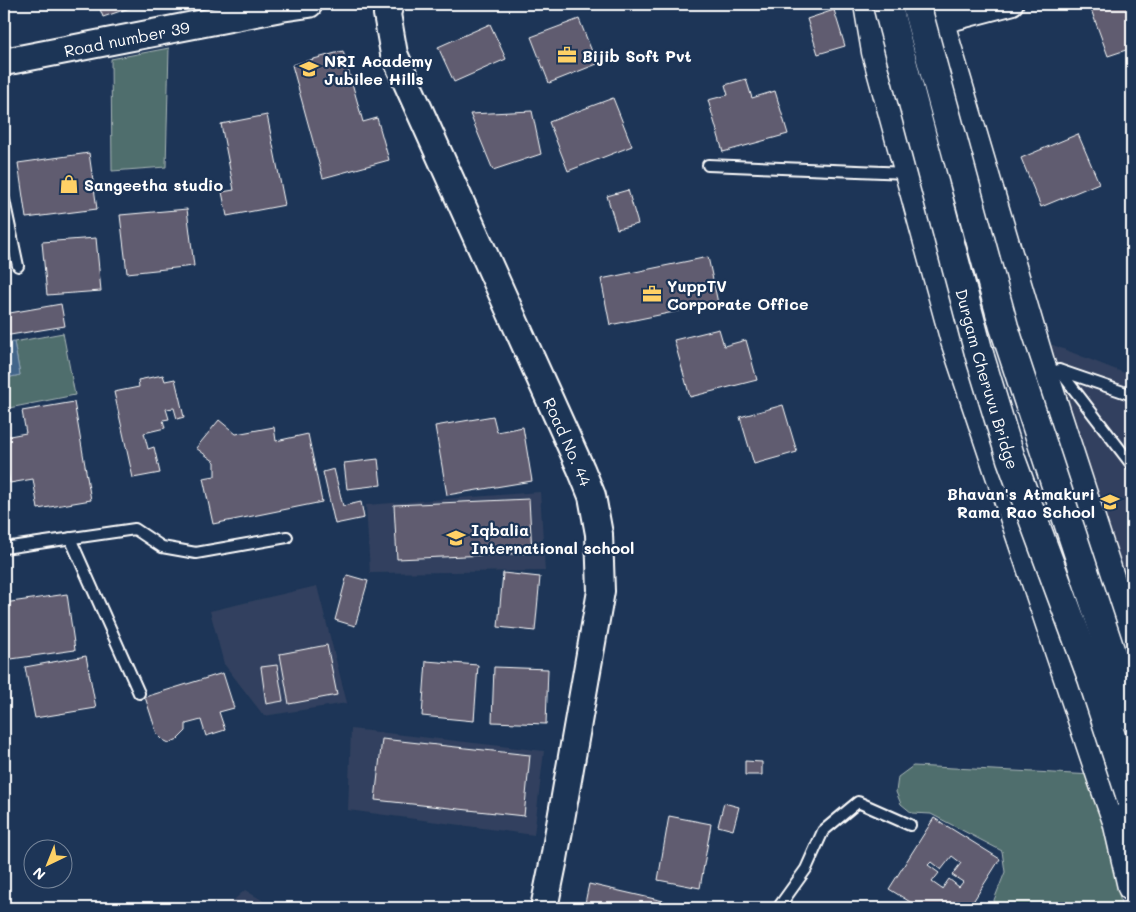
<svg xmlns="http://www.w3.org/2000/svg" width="1136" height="912" font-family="Mali,sans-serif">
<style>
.built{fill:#31415e}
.green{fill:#506e6d;stroke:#a8b6b6}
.water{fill:#426589;stroke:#8ea3b8}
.building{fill:#605c6f;stroke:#fff;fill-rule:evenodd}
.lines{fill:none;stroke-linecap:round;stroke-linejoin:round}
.service-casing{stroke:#fff;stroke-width:14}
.minor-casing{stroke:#fff;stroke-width:25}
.tertiary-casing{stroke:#fff;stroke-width:30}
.secondary-casing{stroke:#fff;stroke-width:31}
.service{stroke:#1d3557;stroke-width:10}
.minor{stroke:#1d3557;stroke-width:21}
.tertiary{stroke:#1d3557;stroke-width:26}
.secondary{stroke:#1d3557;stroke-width:28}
.secondary-bridge-casing{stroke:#fff;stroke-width:31;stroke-linecap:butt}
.secondary-bridge{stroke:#1d3557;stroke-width:28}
.labels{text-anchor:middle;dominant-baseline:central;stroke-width:4.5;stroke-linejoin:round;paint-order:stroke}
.street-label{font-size:16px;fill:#fff;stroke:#1d3557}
.poi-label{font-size:16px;font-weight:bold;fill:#fff;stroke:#1d3557;text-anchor:start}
</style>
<rect width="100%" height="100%" fill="#1d3557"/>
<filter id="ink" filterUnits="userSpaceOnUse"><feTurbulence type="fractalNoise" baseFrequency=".02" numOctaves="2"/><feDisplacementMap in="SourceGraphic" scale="10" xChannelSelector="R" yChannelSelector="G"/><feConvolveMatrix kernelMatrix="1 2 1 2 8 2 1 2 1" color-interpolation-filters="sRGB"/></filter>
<g filter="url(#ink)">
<path class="built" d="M1030,336L1132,376V628Z
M540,492L545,571L370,573L366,505Z
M317,586L347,703L264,716L224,664L210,611Z
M351,729L544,751L534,835L348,810Z
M245,890L275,908H225Z"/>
<path class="green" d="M169,48L166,167L112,171L111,59Z
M63,333L75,395L4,409V370L6,378L20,375L14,342Z
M913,766L1094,775L1122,908H995L994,900L1005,872L1002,851L931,814L912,813L901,804L896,792L898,777Z"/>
<path class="water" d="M14,342L20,375L6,378L4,370V344Z"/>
<path class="building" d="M98,4H141L103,17Z
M1089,4H1132V48L1108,56Z
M834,10L845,46L818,54L807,19Z
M579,19L597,64L549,83L531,37Z
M490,24L506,59L454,82L438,47Z
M343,51L363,122L377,118L389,160L323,178L292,65Z
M746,79L752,98L775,91L788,134L723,152L708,100L728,95L725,85Z
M613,98L632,146L568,171L549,122Z
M532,111L541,154L493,170L470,114Z
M267,115L285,205L227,216L222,192L234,190L221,124Z
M1078,134L1099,183L1041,207L1021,158Z
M89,153L97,209L26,218L18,163Z
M628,190L638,224L617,229L607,196Z
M187,209L194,266L127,273L120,215Z
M96,238L101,291L47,295L42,242Z
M708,257L718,303L610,325L601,279Z
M61,304L65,326L4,336V314Z
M719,329L724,346L746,340L757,380L690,397L674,340Z
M163,375L165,381L175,379L184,417L177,419L174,408L166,409L169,419L163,420L165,428L144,433L148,449L154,447L160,473L133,478L114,392L139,387L138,380Z
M74,402L91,500L38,509L33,479L10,483L4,451V437L26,433L22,411Z
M783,405L797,452L754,464L740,417Z
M493,416L497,432L523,427L532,481L447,495L435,426Z
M219,420L236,434L274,427L276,441L308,434L322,502L213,524L203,478L215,476V462L196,448Z
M378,459L381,485L347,489L344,463Z
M334,469L343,506L361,502L364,518L335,524L323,472Z
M529,499L532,553L397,559L394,505Z
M503,573L540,577L535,631L498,627Z
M347,575L368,581L355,626L335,620Z
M67,594L75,650L4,660V603Z
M327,645L337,695L289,704L280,654Z
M86,656L96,708L35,718L25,667Z
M426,661L478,665L474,721L422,716Z
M277,665L283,701L266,704L261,667Z
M494,667L548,669L546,724L492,722Z
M223,673L234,708L219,712L225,730L206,736L201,720L186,724V731L178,739L169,743L163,740L157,734L145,697Z
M382,739L530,755L524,816L375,800Z
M745,761L762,762V775H745Z
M724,803L739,807L733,830L718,826Z
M669,816L711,824L700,888L658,880Z
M934,818L1000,859L969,908H920L889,889ZM952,856L961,863L952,875L963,882L959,887L949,879L942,889L932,882L939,873L928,865L931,862L941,870Z
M589,884L681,905L680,908H584Z"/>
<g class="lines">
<g class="service-casing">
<path id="service" d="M708,165L908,173
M4,200L18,266
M1059,370L1132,465
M1059,370L1132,395
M70,538L139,693
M4,548L135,529L162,547L196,553L287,537
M778,908L806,869L823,831L858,802L910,825"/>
</g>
<g class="minor-casing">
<path id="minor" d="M940,23L1012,4"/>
</g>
<g class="tertiary-casing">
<g id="tertiary">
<path id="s1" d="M390,4L387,14L394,54L581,469L592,496L599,534L601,591L554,859L544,908"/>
<path id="s2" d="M4,62L281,8L309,4"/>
</g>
</g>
<g class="secondary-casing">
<path id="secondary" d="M868,4L876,52L955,341L1102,779L1117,821L1132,887
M936,4L940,23L1040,362L1132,645"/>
</g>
<use href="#service" class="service"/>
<use href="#minor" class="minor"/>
<use href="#tertiary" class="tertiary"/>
<use href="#secondary" class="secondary"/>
<g class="secondary-bridge-casing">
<g id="secondary-bridge">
<path id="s3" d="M887,4L980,357L1011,459L1092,678L1132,801"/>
<path d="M916,4L1004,327L1132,717"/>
</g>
</g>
<use href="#secondary-bridge" class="secondary-bridge"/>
</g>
</g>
<defs>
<g id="office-bare" transform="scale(1.5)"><path d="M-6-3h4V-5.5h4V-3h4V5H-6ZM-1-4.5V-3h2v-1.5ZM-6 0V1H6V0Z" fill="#ffd166" stroke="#1d3557" stroke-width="2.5" paint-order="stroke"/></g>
<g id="university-bare" transform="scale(1.5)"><path d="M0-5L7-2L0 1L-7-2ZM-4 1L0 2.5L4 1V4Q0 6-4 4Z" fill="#ffd166" stroke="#1d3557" stroke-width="2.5" paint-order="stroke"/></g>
<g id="shop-bare" transform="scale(1.5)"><path d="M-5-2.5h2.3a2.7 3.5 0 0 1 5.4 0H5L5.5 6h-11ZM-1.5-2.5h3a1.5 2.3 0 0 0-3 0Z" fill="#ffd166" stroke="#1d3557" stroke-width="2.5" paint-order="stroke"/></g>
<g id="school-bare" transform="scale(1.5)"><path d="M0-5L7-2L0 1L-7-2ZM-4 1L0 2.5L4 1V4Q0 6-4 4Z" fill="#ffd166" stroke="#1d3557" stroke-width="2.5" paint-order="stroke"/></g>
</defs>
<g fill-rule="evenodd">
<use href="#office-bare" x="567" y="55"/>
<use href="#university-bare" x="309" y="69"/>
<use href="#shop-bare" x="69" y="184"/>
<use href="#office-bare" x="652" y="294"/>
<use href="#school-bare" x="1110" y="502"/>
<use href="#school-bare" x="456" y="538"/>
</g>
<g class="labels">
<g class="street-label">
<text stroke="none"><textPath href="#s2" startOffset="125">Road number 39</textPath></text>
<text stroke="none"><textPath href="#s3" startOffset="388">Durgam Cheruvu Bridge</textPath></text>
<text stroke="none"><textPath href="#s1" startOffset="476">Road No. 44</textPath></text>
</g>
<g class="poi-label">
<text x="582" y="55">Bijib Soft Pvt</text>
<text x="324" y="60">NRI Academy<tspan x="324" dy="18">Jubilee Hills</tspan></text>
<text x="84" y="184">Sangeetha studio</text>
<text x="667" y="285">YuppTV<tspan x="667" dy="18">Corporate Office</tspan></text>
<text x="1095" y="493" text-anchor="end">Bhavan's Atmakuri<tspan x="1095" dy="18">Rama Rao School</tspan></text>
<text x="471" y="529">Iqbalia<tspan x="471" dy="18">International school</tspan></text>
</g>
</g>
<rect width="1136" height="912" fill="none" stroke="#1d3557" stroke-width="20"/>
<rect x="10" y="10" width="1116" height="892" fill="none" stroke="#fff" stroke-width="2" filter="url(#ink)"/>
<g transform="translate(48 864) rotate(223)"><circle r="24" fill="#1d3557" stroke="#77869a"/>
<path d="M0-4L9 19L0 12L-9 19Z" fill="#ffd166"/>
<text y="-8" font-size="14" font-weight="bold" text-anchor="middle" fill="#ffffff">N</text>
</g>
</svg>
